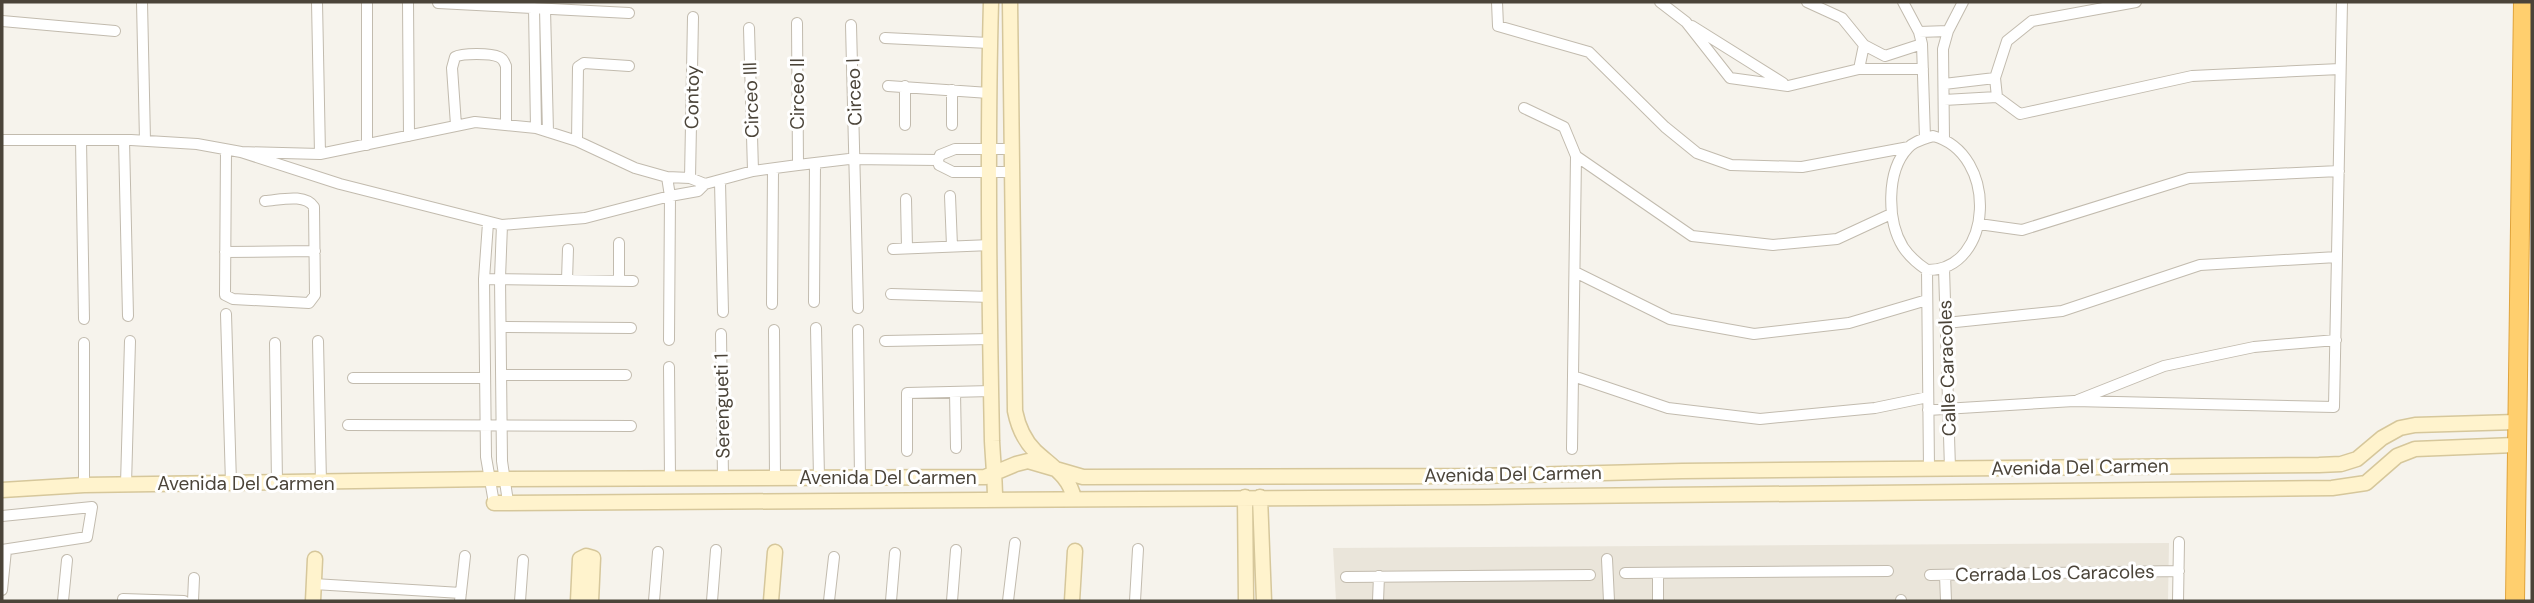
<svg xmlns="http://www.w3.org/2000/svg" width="2534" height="603" font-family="'DM Sans',sans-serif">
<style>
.residential{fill:#eae5da}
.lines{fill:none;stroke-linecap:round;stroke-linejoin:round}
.street-casing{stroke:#c2bbae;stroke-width:12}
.secondary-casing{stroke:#d6c79b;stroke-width:17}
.highway-casing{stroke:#e0a43c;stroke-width:20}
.street{stroke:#fff;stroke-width:10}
.secondary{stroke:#fff3cd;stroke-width:14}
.highway{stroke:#ffcf6e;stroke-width:18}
.labels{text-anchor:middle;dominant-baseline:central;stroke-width:6;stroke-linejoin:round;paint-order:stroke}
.street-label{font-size:19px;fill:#4b4439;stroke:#fff}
</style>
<rect width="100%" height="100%" fill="#f6f3ec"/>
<path class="residential" d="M2169,543L2168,601H1336L1333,548Z"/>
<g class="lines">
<g class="street-casing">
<path id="street" d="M142,2L145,141
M317,2L320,154
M367,2V145
M408,2L409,136
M1497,2L1498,26L1589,52L1665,127L1697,153L1731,165L1802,167L1909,147
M1660,2L1686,22L1730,78L1788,86L1859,69L1864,45L1842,18L1807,2
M1903,2L1919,32L1922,44L1925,138
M2136,2L2032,21L2007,41L1995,78L1997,97L2020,114L2192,76L2340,69
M438,3L629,13
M534,8L536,128
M545,9L548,132
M2,21L115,31
M797,23L798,165
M851,25L858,308
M1692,26L1783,83
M749,28L753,171
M1919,32L1948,31
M885,38L989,43
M1864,45L1885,56L1922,44
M1859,69H1923
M1944,84L1995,78
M888,86L989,93
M1944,100L1997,97
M1524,108L1564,127L1576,156L1692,236L1773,245L1837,239L1891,214
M456,125L452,68L455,57C462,53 491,53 499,57C504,59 504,62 506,66V124
M905,125V86
M952,125V90
M1933,136C1999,153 1994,271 1927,270C1918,264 1909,256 1903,247C1887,221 1886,171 1908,148C1914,141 1924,139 1933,136Z
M1944,139L1943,49L1948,31L1963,2
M2,140H131L197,144L241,152L340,184L502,225L585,218L670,196L698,191L705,184
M81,140L84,319
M124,140L128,316
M577,141L578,67L584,63L629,66
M226,150L225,295L233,299L309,303L315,295L314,207C305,193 280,200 265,201
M241,152L320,154L475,122L536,128L577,141L635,168L667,177L690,178L705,184L753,171L798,165L849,159L938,160L940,155L955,149H1012
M938,160L939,165L953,172H1012
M667,177L670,196L669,340
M690,178L693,17
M720,182L723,312
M950,196L952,246
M906,199L907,248
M488,223L484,279L486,457L494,503
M1979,224L2022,230L2189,178L2339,171
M502,225L500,278L502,461L508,502
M893,249L991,245
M225,252L315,251
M1944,268L1950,469
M1927,270L1929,469
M1575,272L1670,319L1754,334L1849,323L1927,300
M484,279L633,281
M567,280L568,249
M619,281V243
M891,294L991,297
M814,302L815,163
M772,304L773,170
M226,314L231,483
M1946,323L2062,311L2200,265L2337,257
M501,327L631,328
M816,328L819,478
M774,330L775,478
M858,330L860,477
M721,334L723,478
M318,341L321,483
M885,341L991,339
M84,343V485
M275,343L277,483
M669,367L670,478
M501,375H626
M1573,376L1668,408L1760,419L1875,408L1928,397
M353,378H485
M955,392L956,448
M2078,400L2164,366L2254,347L2336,340
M1928,410L2074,401L2334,407L2342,2
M348,425L631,426
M1572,449L1576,156
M907,451V393L992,391
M126,484L130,341
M2,516L92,507L87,537L2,550
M1607,559L1609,601
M1625,573L1888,571
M1658,574V601
M1930,575L2179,571
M1945,575L1946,601
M1346,577L1590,575
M314,584L461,593
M2,590L6,550
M123,599L184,601
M1901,600V601
M63,601L67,560
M193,601L194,578
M460,601L465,556
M520,601L523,560
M654,601L658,552
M712,601L716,550
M829,601L834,557
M891,601L895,553
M952,601L956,550
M1008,601L1015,543
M1135,601L1138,549
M1378,601L1379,576
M2178,601L2179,542"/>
</g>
<g class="secondary-casing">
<path id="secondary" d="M991,2C987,148 989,295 992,441C993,460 995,480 995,499
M1010,2L1015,411C1018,426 1024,440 1035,451C1051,466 1070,476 1074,499
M2,490L84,485L490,479L985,477L1016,464L1028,461L1083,477L1479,476L1682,471L2319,465L2341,464L2357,459L2382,438L2400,428L2415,425L2516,422
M1245,497L1246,601
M1260,497L1264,601
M494,503L1486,497L2332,488L2366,483L2397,456L2415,449L2515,445
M313,601L315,559
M578,601L580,559L586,556L593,558L591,601
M771,601L775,552
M1072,601L1075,551"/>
</g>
<g class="highway-casing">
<path id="highway" d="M2515,601L2523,2"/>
</g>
<use href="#street" class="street"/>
<use href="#secondary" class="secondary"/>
<use href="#highway" class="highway"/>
</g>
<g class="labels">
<g class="street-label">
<text transform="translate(854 92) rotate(-92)">Circeo I</text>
<text transform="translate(797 94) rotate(-90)">Circeo II</text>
<text transform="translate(692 97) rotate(-89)">Contoy</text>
<text transform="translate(751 100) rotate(-92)">Circeo III</text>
<text transform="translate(1947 368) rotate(-92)">Calle Caracoles</text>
<text transform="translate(722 406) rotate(-91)">Serengueti 1</text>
<text transform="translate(2080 467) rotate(-1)">Avenida Del Carmen</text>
<text transform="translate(1513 474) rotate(-1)">Avenida Del Carmen</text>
<text x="888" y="477">Avenida Del Carmen</text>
<text x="246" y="483">Avenida Del Carmen</text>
<text transform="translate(2055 573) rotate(-1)">Cerrada Los Caracoles</text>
</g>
</g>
<rect width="2534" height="603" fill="none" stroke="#4b4439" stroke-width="7"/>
</svg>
